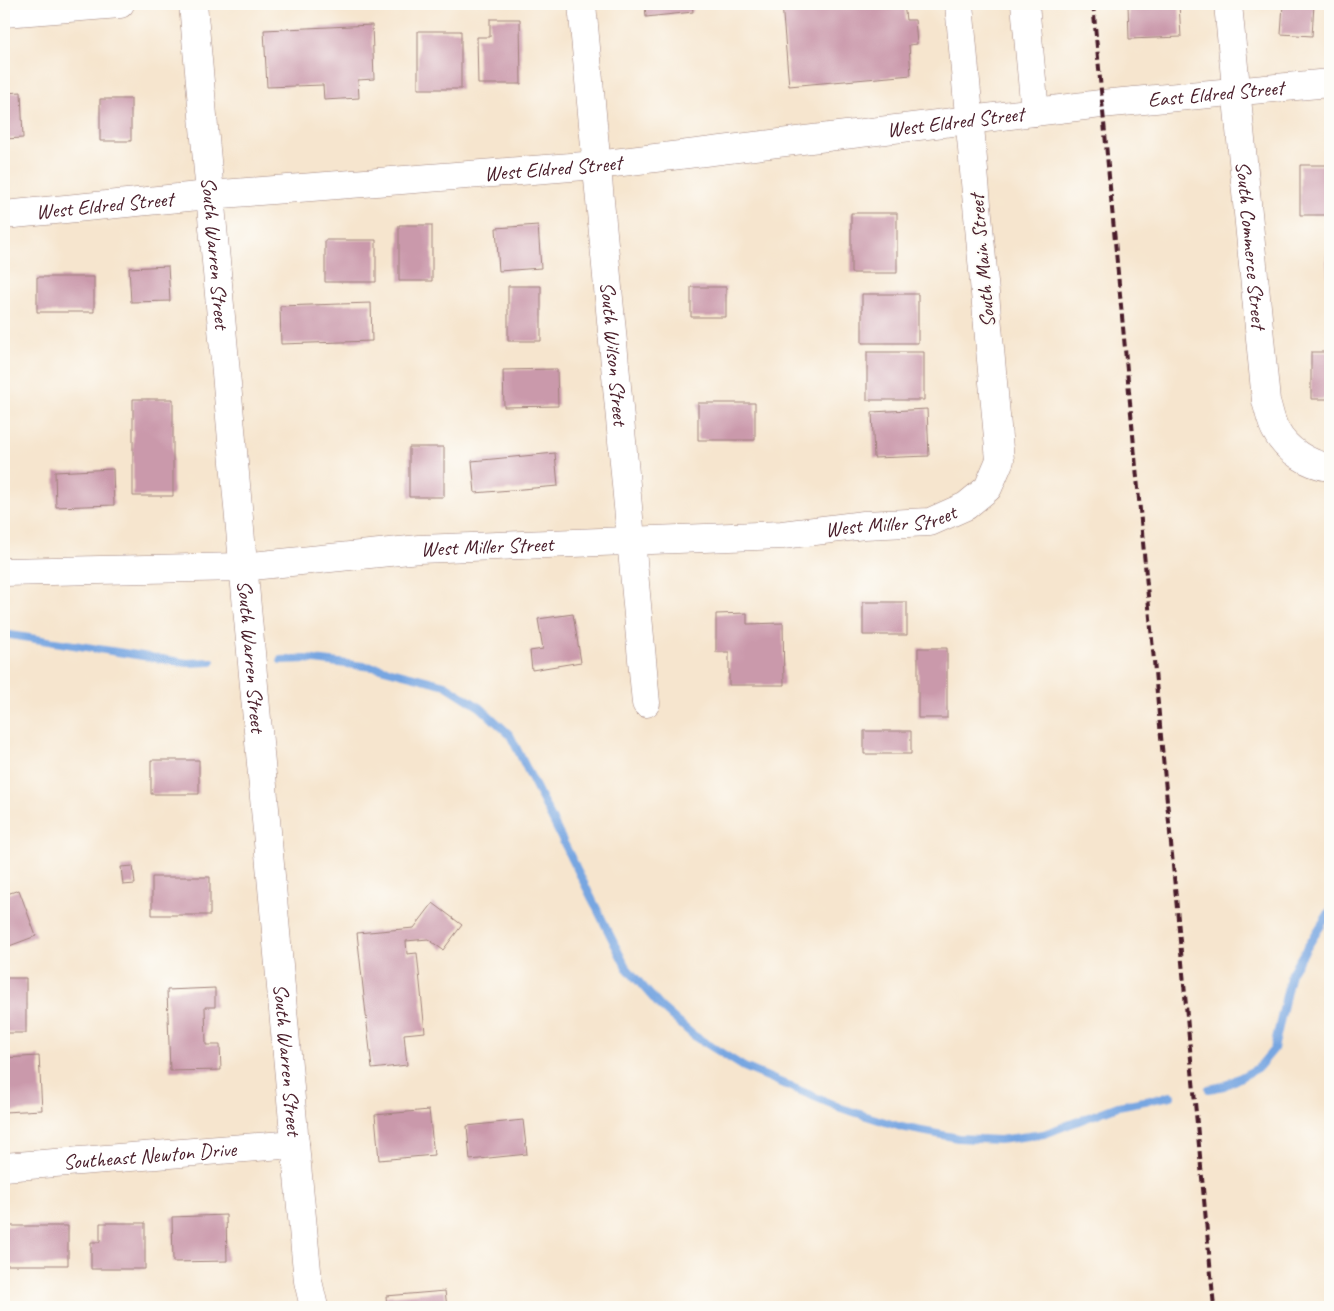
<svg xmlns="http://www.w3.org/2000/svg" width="1334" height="1311" font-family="Caveat,sans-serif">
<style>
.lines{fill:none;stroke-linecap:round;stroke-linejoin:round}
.stream{stroke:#77a6e1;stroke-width:8}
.building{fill:#ca99ab}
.minor-casing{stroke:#a0827c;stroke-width:29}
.minor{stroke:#fff;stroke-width:28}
.rail{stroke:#4a1f2b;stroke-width:4;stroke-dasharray:8 4;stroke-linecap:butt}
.labels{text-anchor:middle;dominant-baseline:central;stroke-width:4;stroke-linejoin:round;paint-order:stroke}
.street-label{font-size:21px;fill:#4a1f2b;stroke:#fdfcf7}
</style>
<rect width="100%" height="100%" fill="#fdfcf7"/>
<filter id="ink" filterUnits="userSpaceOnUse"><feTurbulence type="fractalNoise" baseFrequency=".02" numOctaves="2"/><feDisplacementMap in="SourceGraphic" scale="10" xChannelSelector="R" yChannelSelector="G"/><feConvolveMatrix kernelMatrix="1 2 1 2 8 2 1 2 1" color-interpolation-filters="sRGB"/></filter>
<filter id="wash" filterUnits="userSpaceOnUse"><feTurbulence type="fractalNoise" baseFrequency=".0096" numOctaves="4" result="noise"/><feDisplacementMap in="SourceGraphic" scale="20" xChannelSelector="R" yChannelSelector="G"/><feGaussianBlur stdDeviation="1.12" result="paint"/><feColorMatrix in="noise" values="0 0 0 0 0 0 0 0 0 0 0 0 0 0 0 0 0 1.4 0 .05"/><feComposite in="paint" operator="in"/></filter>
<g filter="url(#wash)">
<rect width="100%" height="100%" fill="#f6e5ce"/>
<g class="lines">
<path class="stream" d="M4,634L187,663L211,662
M281,660L306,659L380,668L445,685L481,708L510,735L626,967L660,1006L693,1035L744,1067L841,1108L901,1127L958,1138L999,1140L1044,1134L1118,1106L1171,1096
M1209,1089L1224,1086L1258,1068L1274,1049L1291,973L1330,911"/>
</g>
<g id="blocks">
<path class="building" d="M645,4H692L693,12L646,17Z
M782,4H800V9L853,4H904L906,20H915L917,44L909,45L911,75L789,86Z
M1128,4H1179L1181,37L1129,39Z
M1283,4H1314L1312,36L1281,34Z
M490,19H520L521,84H478L477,37H490Z
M372,25L374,79L358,80L359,98L324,100L323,85L267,87L264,30Z
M418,31H461V89H418Z
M21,92L23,138L4,139V93Z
M100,99H131V141H100Z
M1300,165H1329V215H1300Z
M851,213H897V273H851Z
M399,225H432V281H399Z
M538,225L541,268L499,271L496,228Z
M325,240H376V282H325Z
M1326,255H1330V299H1329Z
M168,266L170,301L131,302L129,268Z
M37,277H94V312H37Z
M508,286H541V341H508Z
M691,287H726V317H691Z
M862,294H918V343H862Z
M371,303L372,341L281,344L280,306Z
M867,352H924V400H867Z
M1311,352H1330V399H1311Z
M557,369L558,406L504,407L503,370Z
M133,399H173V496H133Z
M698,403H755V440H698Z
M927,409L929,456L874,458L872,412Z
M409,447H444V497H409Z
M555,453L558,486L475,493L472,461Z
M113,469L114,505L56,507L55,472Z
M863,602H907V635H863Z
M747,613V624L783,623L784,685H729V652H716V614Z
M573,614L581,662L532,670L530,651L543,649L538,619Z
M918,648H947V718H918Z
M864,731H911V754H864Z
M151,760H199V794H151Z
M133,866L135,884L123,885L121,867Z
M152,877H210V915H152Z
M19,890L36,936L4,948V895Z
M433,903L462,925L443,950L428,939L406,941L407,954L417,953L425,1032L404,1034L407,1065L372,1069L357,933L414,928Z
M4,978H26V1033H4Z
M215,988V1007H205L206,1045H220L221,1070L170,1071L167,990Z
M39,1056L42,1110L4,1112V1058Z
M429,1110L434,1155L379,1160L375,1115Z
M523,1120L527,1154L470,1160L467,1126Z
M226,1215L227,1261L173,1262L172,1217Z
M100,1223H145V1269H91V1242H100Z
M4,1226H68V1265H4Z
M445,1291L447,1307H387L386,1296Z"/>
</g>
</g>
<g filter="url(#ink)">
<use href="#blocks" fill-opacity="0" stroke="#a0827c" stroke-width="1"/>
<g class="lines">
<g class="minor-casing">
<g id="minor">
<path id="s1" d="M193,4L295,1144L308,1281L314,1307"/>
<path id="s2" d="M582,4L646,703"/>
<path d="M1025,4L1035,112"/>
<path id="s3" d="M1228,4L1266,401C1269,410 1271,423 1276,431C1286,450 1309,465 1330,467"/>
<path d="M4,13L120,4"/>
<path id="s4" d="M4,215L209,195L597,165L1101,104L1330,83"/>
<path id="s5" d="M4,572L242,567L419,549L782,535L864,525L930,522L966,506L988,488L1000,460L959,4"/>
<path id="s6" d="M4,1167L295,1144"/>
</g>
</g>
<use href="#minor" class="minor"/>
<path class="rail" d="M1093,4L1214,1307"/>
</g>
</g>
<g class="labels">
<g class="street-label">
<text stroke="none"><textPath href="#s4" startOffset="1218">East Eldred Street</textPath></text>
<text stroke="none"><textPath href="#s4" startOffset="956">West Eldred Street</textPath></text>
<text stroke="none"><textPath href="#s4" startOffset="551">West Eldred Street</textPath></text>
<text stroke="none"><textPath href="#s4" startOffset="101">West Eldred Street</textPath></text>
<text stroke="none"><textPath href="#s3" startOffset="242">South Commerce Street</textPath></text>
<text stroke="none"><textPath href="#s1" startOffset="250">South Warren Street</textPath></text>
<text transform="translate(982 261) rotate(-95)">South Main Street</text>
<text stroke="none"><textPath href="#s2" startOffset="351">South Wilson Street</textPath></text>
<text stroke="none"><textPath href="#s5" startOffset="889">West Miller Street</textPath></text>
<text stroke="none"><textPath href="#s5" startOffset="484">West Miller Street</textPath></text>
<text stroke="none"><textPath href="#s1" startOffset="655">South Warren Street</textPath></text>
<text stroke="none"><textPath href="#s1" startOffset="1060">South Warren Street</textPath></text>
<text stroke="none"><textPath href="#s6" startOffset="146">Southeast Newton Drive</textPath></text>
</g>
</g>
<rect width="1334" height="1311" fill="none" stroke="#fdfcf7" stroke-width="20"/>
</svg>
